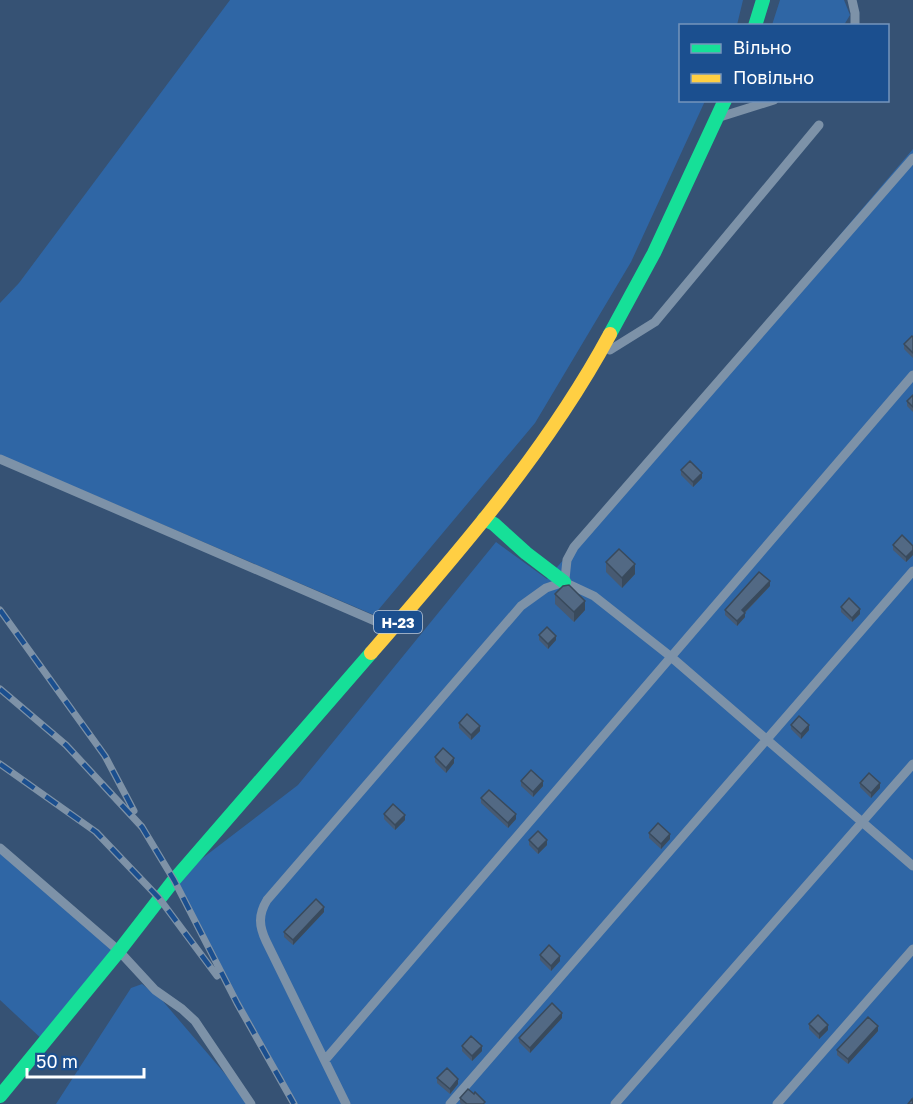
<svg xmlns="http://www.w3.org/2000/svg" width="913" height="1104" font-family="'Golos Text',sans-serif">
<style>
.green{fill:#2f66a5}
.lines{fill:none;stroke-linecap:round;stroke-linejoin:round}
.lane{stroke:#7d92a8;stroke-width:9}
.fast{stroke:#16e098;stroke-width:14}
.slow{stroke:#ffcf43;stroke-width:14}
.rail-casing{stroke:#7e92a7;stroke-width:7}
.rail{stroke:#1b4f8f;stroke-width:4.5;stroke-dasharray:14;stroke-linecap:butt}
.wall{fill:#475a72}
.shaded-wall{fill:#394a5c}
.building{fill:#526984;stroke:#394a5c;stroke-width:1.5}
.labels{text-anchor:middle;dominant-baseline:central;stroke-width:4.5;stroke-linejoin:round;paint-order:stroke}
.shield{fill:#1b4f8f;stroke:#bbcadd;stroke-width:1.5}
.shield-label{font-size:14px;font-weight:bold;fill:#fff}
</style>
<rect width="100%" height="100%" fill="#365274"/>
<path class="green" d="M230,0H743L737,25L680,26V100L705,101L631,262L535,423L374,615L0,455V303L19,283Z
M780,0H844L850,15L844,25H772Z
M913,149V1104H294L237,1003L174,880L298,785L496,542L547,579Z
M0,848L119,951L45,1042L0,1000Z
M142,984L161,999L238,1089L246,1104H56L131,988Z"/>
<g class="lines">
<path class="lane" d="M852,0L855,13V26
M723,116L774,100
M610,350L655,322L819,125
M0,459L389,627
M565,579L567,560L574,547L913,158
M0,848L119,951L155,990L182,1009L195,1021L251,1104
M325,1060L913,375
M346,1104L266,941C259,926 258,915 267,900L521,606L546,588L564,582L594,596L670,656L913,866
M450,1104L913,571
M615,1104L913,764
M777,1104L913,949"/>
<path class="fast" d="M755,26L763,0
M610,334L654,253L725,100
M484,519L494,524L526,553L564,582
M0,1096L119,951L174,880L371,653"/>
<path class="slow" d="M371,653C458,553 547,451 610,334"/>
<g class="rail-casing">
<path id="rail" d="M0,610L105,756L134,811
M0,689L66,745L142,827L174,880L237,1003L294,1104
M0,764L96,832L159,898L217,976"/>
</g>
<use href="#rail" class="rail"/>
</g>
<path class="wall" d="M913,337V358L904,349V344Z
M913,395V412L907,406V401Z
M681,470L702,478L693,487L681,475Z
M893,545L913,546V555L906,562L893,550Z
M606,562L635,574L622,588L606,572Z
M770,586L745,613V617L737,626L725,615V610Z
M555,594L585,610L574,622L555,604Z
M841,607L860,614L852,622L841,612Z
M539,635L556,640L548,649L539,640Z
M459,723L480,731L471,740L459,728Z
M791,725L809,730L801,739L791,729Z
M435,757L454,763L446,773L435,762Z
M521,781L543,786L533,797L521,786Z
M860,783L880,788L871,798L860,787Z
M481,798L516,819L508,828L481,803Z
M384,814L405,820L395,830L384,819Z
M649,833L670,839L661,849L649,838Z
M529,840L547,845L538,854L529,845Z
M324,912L293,945L284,937V932Z
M540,955L560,961L551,971L540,960Z
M562,1018L530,1053L519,1042V1038Z
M809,1024L828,1030L819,1039L809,1029Z
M878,1031L848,1064L837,1055V1050Z
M462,1046L482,1051L472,1061L462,1051Z
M437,1078L458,1084L450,1094L437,1083Z
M460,1098L485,1104H461L460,1103Z"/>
<path class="shaded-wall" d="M702,473V478L693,487V482Z
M913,550V555L906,562V557Z
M635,564V574L622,588V578Z
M770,581V586L742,615V610Z
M585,601V610L574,622V612Z
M860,609V614L852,622V618Z
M745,613V617L737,626V621Z
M556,636V640L548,649V644Z
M809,725V730L801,739V734Z
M480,726V731L471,740V735Z
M454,758V763L446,773V768Z
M543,781V786L533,797V792Z
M880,783V788L871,798V793Z
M516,814V819L508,828V823Z
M405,815V820L395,830V825Z
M670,834V839L661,849V844Z
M547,840V845L538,854V849Z
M324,907V912L293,945V940Z
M560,956V961L551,971V966Z
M562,1013V1018L530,1053V1048Z
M828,1025V1030L819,1039V1034Z
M878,1026V1031L848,1064V1059Z
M482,1046V1051L472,1061V1056Z
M458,1079V1084L450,1094V1089Z"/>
<path class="building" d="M912,336L913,337V353L904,344Z
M913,395V407L907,401Z
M690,461L702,473L693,482L681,470Z
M902,535L913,546V550L906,557L893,545Z
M619,549L635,564L622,578L606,562Z
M759,572L770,581L742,610L745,613L737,621L725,610Z
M569,585L585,601L574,612L555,594L563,586Z
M849,598L860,609L852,618L841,607Z
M547,627L556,636L548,644L539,635Z
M467,714L480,726L471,735L459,723Z
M799,716L809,725L801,734L791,725Z
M443,748L454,758L446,768L435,757Z
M531,770L543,781L533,792L521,781Z
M869,773L880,783L871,793L860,783Z
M489,790L516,814L508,823L481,798Z
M393,804L405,815L395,825L384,814Z
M658,823L670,834L661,844L649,833Z
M538,831L547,840L538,849L529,840Z
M316,899L324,907L293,940L284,932Z
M549,945L560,956L551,966L540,955Z
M552,1003L562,1013L530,1048L519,1038Z
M818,1015L828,1025L819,1034L809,1024Z
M868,1017L878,1026L848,1059L837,1050Z
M471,1036L482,1046L472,1056L462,1046Z
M447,1068L458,1079L450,1089L437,1078Z
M468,1089L474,1094L475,1092L485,1102L483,1104H467L460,1098Z
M912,1099L913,1104H908Z"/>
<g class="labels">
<rect class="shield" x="374" y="611" width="48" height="22" rx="4.5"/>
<g class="shield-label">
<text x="398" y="622">Н-23</text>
</g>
</g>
<rect x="679" y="24" width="210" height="78" fill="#1b4f8f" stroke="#7695bc" stroke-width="1.5"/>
<rect x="691" y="44" width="30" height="9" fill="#16e098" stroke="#7695bc" stroke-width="1.5"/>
<text x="733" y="54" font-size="18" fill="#ffffff">Вільно</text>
<rect x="691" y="74" width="30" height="9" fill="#ffcf43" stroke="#7695bc" stroke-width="1.5"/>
<text x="733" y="84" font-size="18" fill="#ffffff">Повільно</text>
<path d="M27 1068v9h117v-9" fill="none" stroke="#ffffff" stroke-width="3"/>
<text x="36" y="1068" font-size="18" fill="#ffffff" stroke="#1b4f8f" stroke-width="4.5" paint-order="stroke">50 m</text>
</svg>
